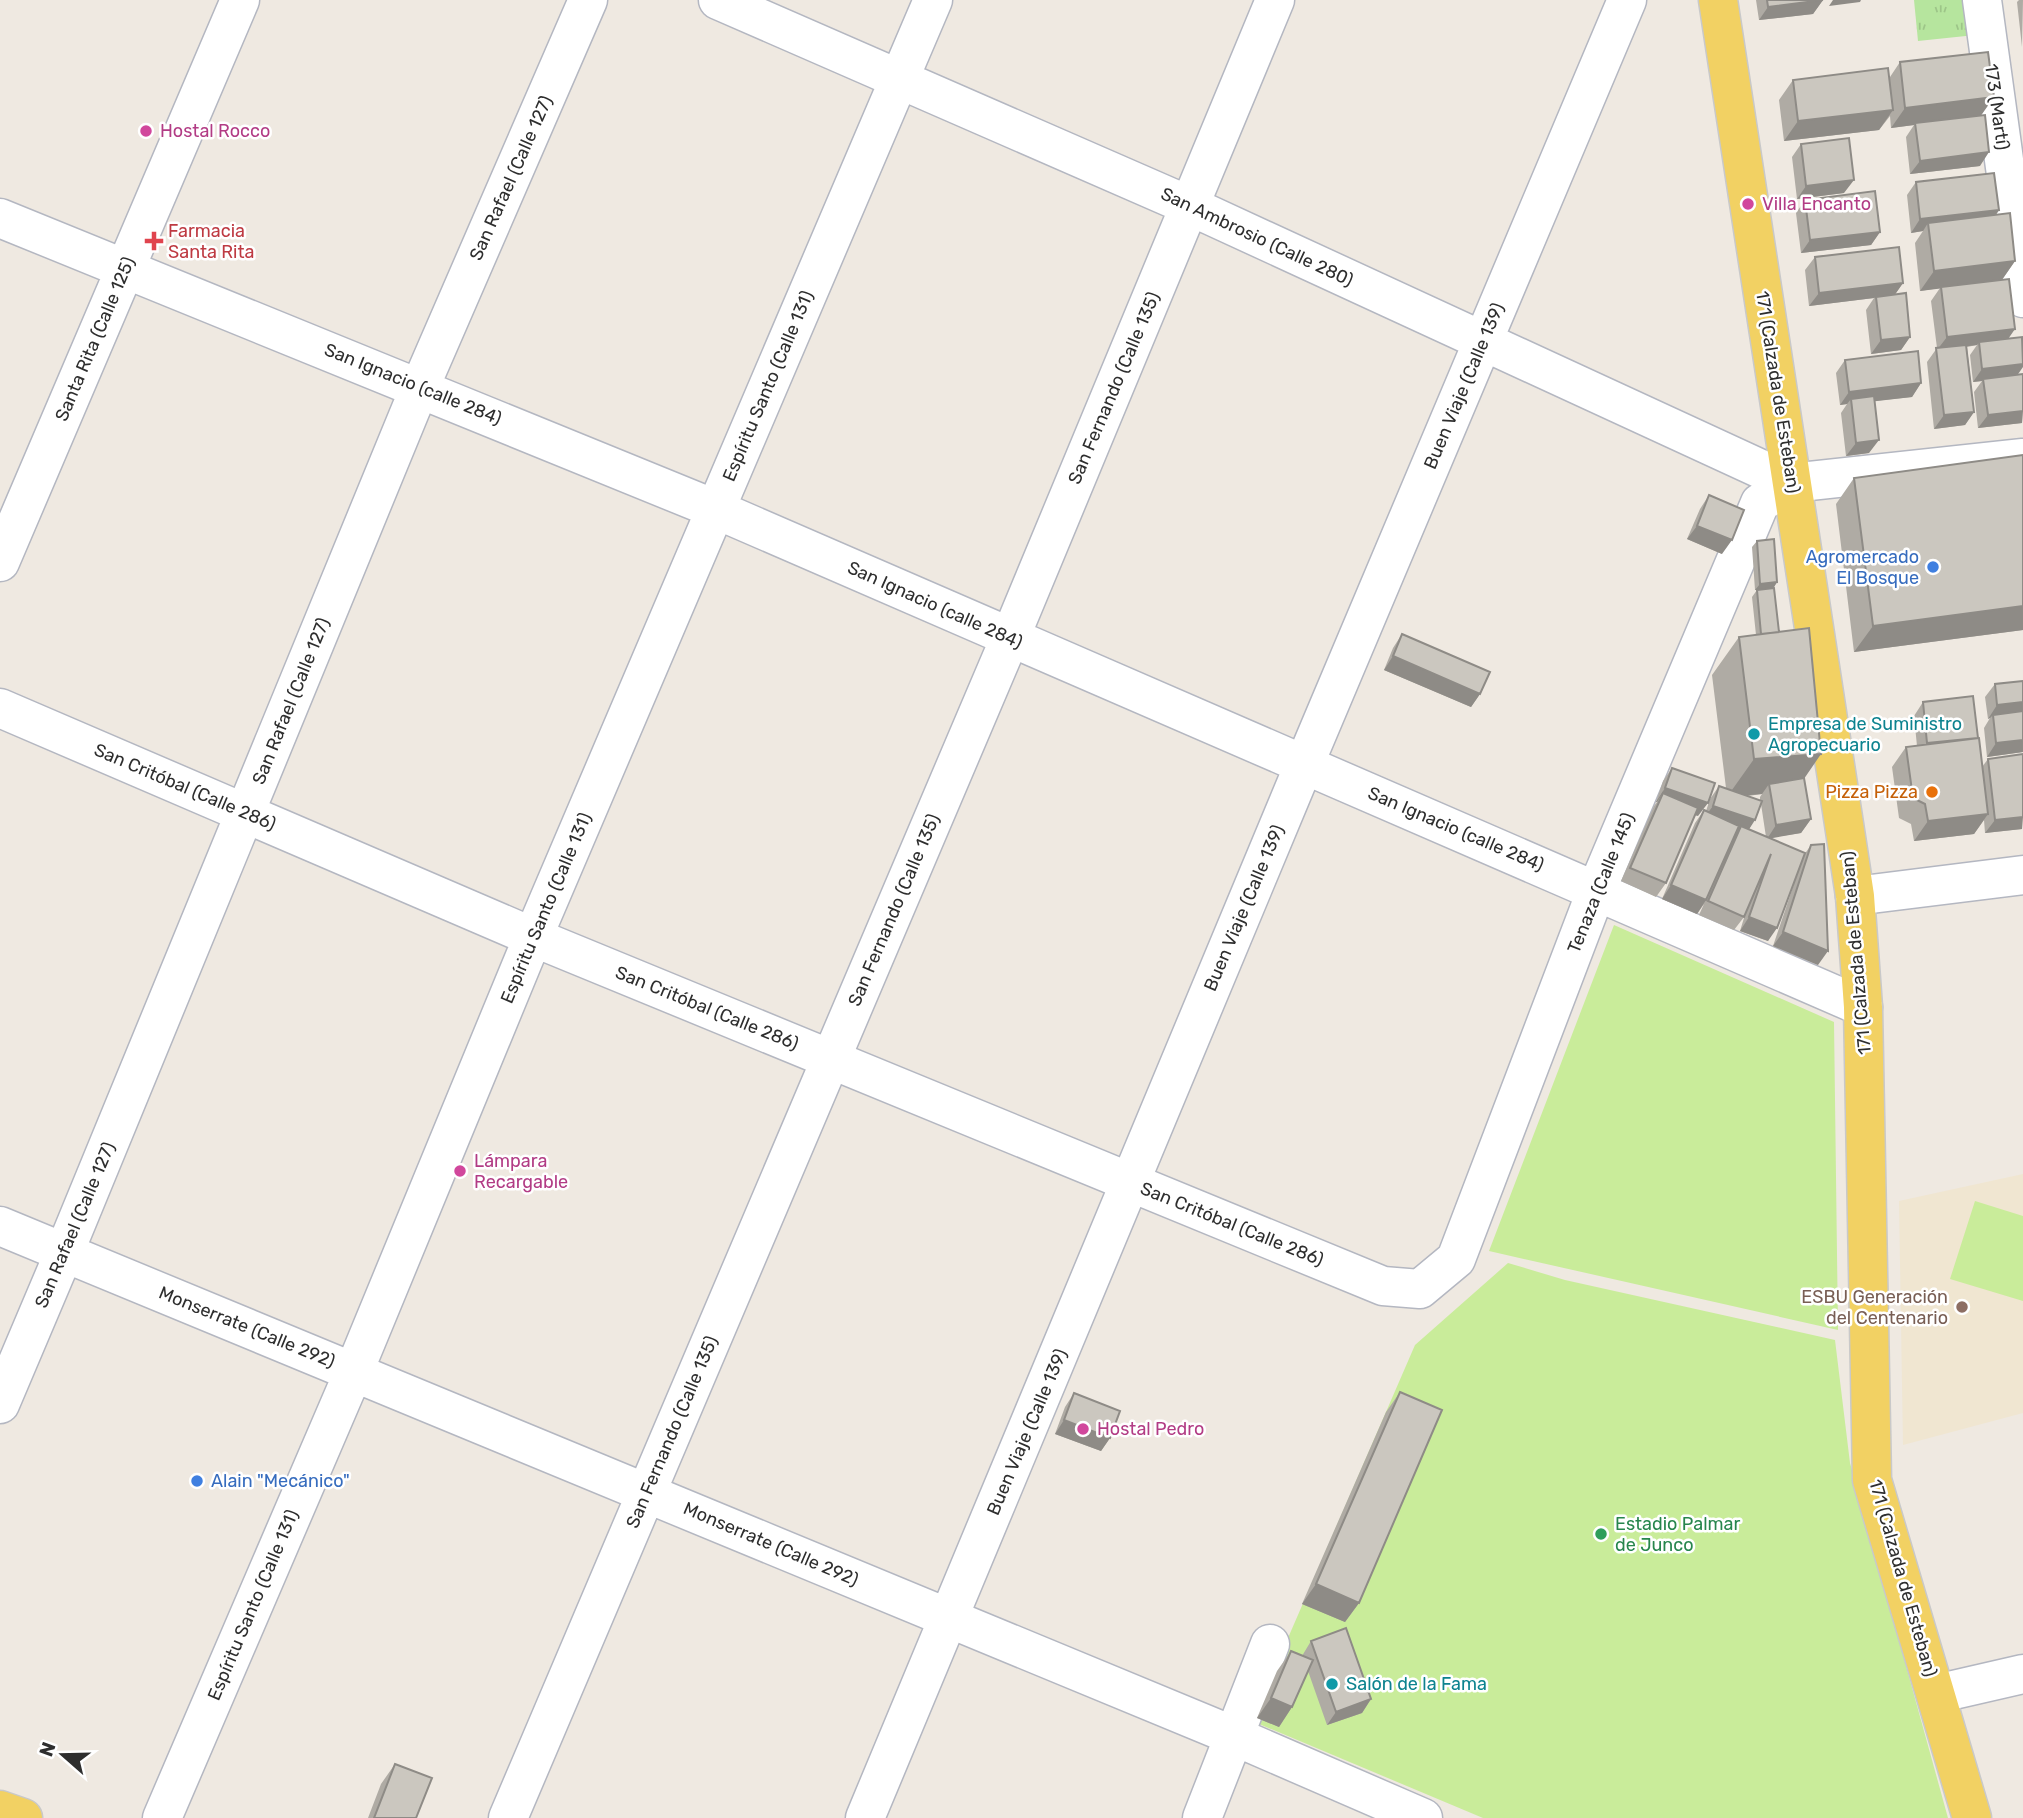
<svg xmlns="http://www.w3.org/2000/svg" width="2023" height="1818" font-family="Rubik,sans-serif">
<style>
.education{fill:#f0e6d1}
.park{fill:url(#park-tufts)}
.pitch{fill:#c9ec9a}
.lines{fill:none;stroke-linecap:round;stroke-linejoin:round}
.minor-casing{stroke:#b4b7c1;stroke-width:41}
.major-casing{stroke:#c9c9c9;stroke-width:41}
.minor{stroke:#fff;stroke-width:38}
.major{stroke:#f2d163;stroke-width:38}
.wall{fill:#afaba4;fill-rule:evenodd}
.shaded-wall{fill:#8e8b86}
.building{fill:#cbc7bf;stroke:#8e8b86;stroke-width:2}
.hotel-dot{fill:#d1479c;stroke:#fff;stroke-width:2.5}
.health-dot{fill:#e0444e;stroke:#fff;stroke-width:2.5}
.shop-dot{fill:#3f7fe0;stroke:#fff;stroke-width:2.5}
.culture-dot{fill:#0f9aa8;stroke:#fff;stroke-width:2.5}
.food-dot{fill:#e8710a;stroke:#fff;stroke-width:2.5}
.education-dot{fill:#8d6e63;stroke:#fff;stroke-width:2.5}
.leisure-dot{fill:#2e9e5b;stroke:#fff;stroke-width:2.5}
.labels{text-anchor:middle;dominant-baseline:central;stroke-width:5;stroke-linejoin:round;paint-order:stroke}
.street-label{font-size:18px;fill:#2e2e2e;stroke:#fff}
.hotel-label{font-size:18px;fill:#b23c85;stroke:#fff;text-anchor:start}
.health-label{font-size:18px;fill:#be3a42;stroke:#fff;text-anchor:start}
.shop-label{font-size:18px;fill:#366cbe;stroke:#fff;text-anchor:end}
.culture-label{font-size:18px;fill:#0d838f;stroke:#fff;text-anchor:start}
.food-label{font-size:18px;fill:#c56008;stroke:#fff;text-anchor:end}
.education-label{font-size:18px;fill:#785e54;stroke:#fff;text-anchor:end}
.leisure-label{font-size:18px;fill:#27864d;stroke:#fff;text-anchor:start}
</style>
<defs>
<pattern id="park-tufts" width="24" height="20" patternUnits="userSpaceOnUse" patternTransform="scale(1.75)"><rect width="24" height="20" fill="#b6e59e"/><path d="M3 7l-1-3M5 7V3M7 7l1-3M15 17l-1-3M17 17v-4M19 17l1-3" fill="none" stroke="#9dc588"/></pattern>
</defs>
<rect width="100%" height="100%" fill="#efe9e1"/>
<path class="education" d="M2023,1174V1413L1903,1445L1899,1201Z"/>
<path class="park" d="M1914,0H1981L1985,34L1918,41Z"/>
<path class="pitch" d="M1614,925L1834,1022L1838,1330L1489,1251Z
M1975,1201L2023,1216V1301L1950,1279Z
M1508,1263L1565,1280L1835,1340L1850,1463L1948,1818H1483L1252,1721L1415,1345Z"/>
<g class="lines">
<g class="minor-casing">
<path id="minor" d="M718,0L1190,206L1791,483
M1982,0L2023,298
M0,218L715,509L1863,1007
M0,562L240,0
M0,708L533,937L1383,1286L1420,1289L1456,1259L1597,889L1760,503L1791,483L2023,458
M1855,896L2023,875
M0,1226L1234,1736L1423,1818
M0,1404L64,1253L420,387L588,0
M1936,1694L2023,1674
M162,1818L354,1371L533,937L933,0
M508,1818L1010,638L1275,0
M865,1818L1304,765L1627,0
M1202,1818L1270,1644"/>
</g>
<g class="major-casing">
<path id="major" d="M1718,0L1855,896L1863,1007L1872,1480L1972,1818
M0,1810L23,1818"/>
</g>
<use href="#minor" class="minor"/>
<use href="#major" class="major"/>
</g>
<path class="wall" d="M1756,0H1823L1813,14L1759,20Z
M2019,0H2023L2022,47L2017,2Z
M1900,62L1981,115L1980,166L1910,174L1906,137L1914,125L1891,128L1890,116L1879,130L1784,141L1779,100L1793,80L1890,77Z
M1801,144L1844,193L1797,199L1792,157Z
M1916,182L1999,210L1996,215L2015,261L2002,280L2008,338L2018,374H2023L2022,423L1978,428L1974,392L1982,381L1973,382L1970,355L1977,345L1967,347L1974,412L1965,425L1934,429L1927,362L1937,348L1931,301L1940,288L1920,291L1915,243L1923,231L1911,233L1907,195Z
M1805,200L1880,232L1871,245L1801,253L1796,213Z
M1815,257L1903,283L1895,294L1910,337L1901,350L1871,354L1866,310L1874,298L1809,306L1805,270Z
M1845,360L1921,383L1912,397L1874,401L1869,453L1846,456L1841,413L1847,404L1840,405L1836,373Z
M2023,455V630L1854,652L1836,504L1854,478Z
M1709,495L1722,554L1687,539L1700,509Z
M1757,541L1777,582L1773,588L1779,632L1811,819L1801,833L1769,838L1804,855L1811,845L1818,965L1773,946L1794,884L1768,941L1740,931L1747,908L1744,917L1734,930L1699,915L1704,904L1697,914L1662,899L1695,823L1704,810L1706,811L1710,799L1719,786L1726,788L1712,675L1739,637L1756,635L1752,597L1757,590H1764H1755L1752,547ZM1762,794L1760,797V800L1748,796ZM1761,804L1766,837L1749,829Z
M1402,634L1480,694L1471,707L1384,670L1393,648Z
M1995,684L2023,752L1987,757L1984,728L1990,718L1988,719L1985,697Z
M1923,702L1982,767L1988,759L2022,829L1985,833L1984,820L1974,834L1914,841L1911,824L1899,818L1892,767L1906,747L1917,746L1914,716Z
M1672,768L1698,816L1695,815L1666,883L1656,897L1621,881L1654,806L1657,802H1656L1663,781Z
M1400,1392L1359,1603L1345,1622L1302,1604L1386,1412Z
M1074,1393L1110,1438L1101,1451L1055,1434L1065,1407Z
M1311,1641L1371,1699L1362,1713L1327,1725L1308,1671L1292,1707L1279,1727L1257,1718L1277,1671L1291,1651L1302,1656Z
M395,1764L416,1818H368L381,1784Z"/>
<path class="shaded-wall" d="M1823,0L1813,14L1759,20L1768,7Z
M1833,0H1861L1860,2L1829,6Z
M1994,97L1980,117L1915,123L1914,125L1891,128L1905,108Z
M1893,110L1879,130L1784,141L1798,121Z
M1989,152L1980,166L1910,174L1920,161Z
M1854,180L1844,193L1797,199L1806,186Z
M1999,210L1990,223H1928L1923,231L1911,233L1920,219Z
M1880,232L1871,245L1801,253L1810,240Z
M2015,261L2001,281L1920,291L1934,271Z
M1903,283L1894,296L1876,297L1874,298L1809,306L1819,293Z
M2015,329L2006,342H1979L1977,345L1937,350L1947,337Z
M1910,337L1901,350L1871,354L1881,340Z
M2023,364V367L2016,377L1983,379L1982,381L1973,382L1982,369Z
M1921,383L1912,397L1851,404V399L1847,404L1840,405L1849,392Z
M2023,411L2022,423L1978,428L1988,415Z
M1974,412L1965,425L1934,429L1944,415Z
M1879,440L1869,453L1846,456L1856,443Z
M1697,526L1732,540L1722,554L1687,539Z
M1777,582L1773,589L1755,590L1760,584Z
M2023,606V630L1854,652L1873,626Z
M1393,656L1480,694L1471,707L1384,670Z
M2023,702V715H1993L1990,718L1988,719L1997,705Z
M2023,740V752L1987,757L1996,743Z
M1821,754L1795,792L1769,784L1762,794L1727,797L1754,759Z
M1665,788L1708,803L1698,816L1659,803L1663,793L1657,802H1656Z
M1713,806L1755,820L1746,834L1741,826L1738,831L1703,819Z
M1988,814L1974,834L1914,841L1928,821Z
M2023,817L2022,829L1985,833L1995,820Z
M1811,819L1801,833L1767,839L1776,825Z
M1671,885L1706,900L1697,914L1662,899Z
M1749,917L1777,928L1768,941L1740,931Z
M1783,932L1828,951L1818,965L1773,946Z
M1064,1420L1110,1438L1101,1451L1055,1434Z
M1316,1584L1359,1603L1345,1622L1302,1604Z
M1271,1698L1292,1707L1279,1727L1257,1718Z
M1371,1699L1362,1713L1327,1725L1336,1712Z"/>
<path class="building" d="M1767,0H1823L1768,7Z
M1988,52L1994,97L1905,108L1900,62Z
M1888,68L1893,110L1798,121L1793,80Z
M1985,115L1989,152L1920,161L1915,123Z
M1849,138L1854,180L1806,186L1801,144Z
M1994,173L1999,210L1920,219L1916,182Z
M1875,191L1880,232L1810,240L1805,200Z
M2010,213L2015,261L1934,271L1928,223Z
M1899,247L1903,283L1819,293L1815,257Z
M2009,279L2015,329L1947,337L1941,287Z
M1906,293L1910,337L1881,340L1876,297Z
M2022,337L2023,364L1982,369L1979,342Z
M1966,345L1974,412L1944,415L1936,348Z
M1918,351L1921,383L1849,392L1845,360Z
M2023,374V411L1988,415L1983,379Z
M1874,396L1879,440L1856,443L1851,399Z
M2023,455V606L1873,626L1854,478Z
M1709,495L1744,510L1732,540L1697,526Z
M1774,539L1777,582L1760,584L1757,541Z
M1774,588L1779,632L1761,634L1757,590Z
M1809,628L1821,754L1754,759L1739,637Z
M1402,634L1490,672L1480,694L1393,656Z
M2023,681V702L1997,705L1995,684Z
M1973,696L1978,738L1927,743L1923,702Z
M2023,711V740L1996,743L1993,715Z
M1979,738L1988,814L1928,821L1925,804L1913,798L1906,747Z
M2023,754V817L1995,820L1988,759Z
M1672,768L1715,783L1708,803L1665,788Z
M1804,778L1811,819L1776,825L1769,784Z
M1719,786L1762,801L1755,820L1713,806Z
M1663,793L1698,808L1666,883L1630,868Z
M1704,810L1739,826L1706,900L1671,885Z
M1741,826L1805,853L1777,928L1749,917L1771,854L1744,917L1708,901Z
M1824,844L1828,951L1783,932L1811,845Z
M1400,1392L1442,1410L1359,1603L1316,1584Z
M1074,1393L1120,1411L1110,1438L1064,1420Z
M1346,1628L1371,1699L1336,1712L1311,1641Z
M1291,1651L1313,1660L1292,1707L1271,1698Z
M395,1764L432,1778L416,1818H374Z"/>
<g class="hotel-dot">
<circle cx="146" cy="131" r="7"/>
<circle cx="1748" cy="204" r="7"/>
<circle cx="460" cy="1171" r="7"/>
<circle cx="1083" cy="1429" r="7"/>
</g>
<path class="health-dot" d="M150.5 230.5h7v7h7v7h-7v7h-7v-7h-7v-7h7z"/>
<g class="shop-dot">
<circle cx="1933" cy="567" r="7"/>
<circle cx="197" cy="1481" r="7"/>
</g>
<g class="culture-dot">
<circle cx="1754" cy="734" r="7"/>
<circle cx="1332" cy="1684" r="7"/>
</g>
<circle class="food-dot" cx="1932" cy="792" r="7"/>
<circle class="education-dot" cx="1962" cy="1307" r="7"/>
<circle class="leisure-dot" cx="1601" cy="1534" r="7"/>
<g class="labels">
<g class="street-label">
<text transform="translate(1997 107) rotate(82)">173 (Martí)</text>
<text transform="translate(511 178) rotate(-66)">San Rafael (Calle 127)</text>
<text transform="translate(1257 237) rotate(25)">San Ambrosio (Calle 280)</text>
<text transform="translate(95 339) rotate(-67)">Santa Rita (Calle 125)</text>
<text transform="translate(413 384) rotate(22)">San Ignacio (calle 284)</text>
<text transform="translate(768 386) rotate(-67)">Espíritu Santo (Calle 131)</text>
<text transform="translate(1464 386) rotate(-67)">Buen Viaje (Calle 139)</text>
<text transform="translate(1114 388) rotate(-67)">San Fernando (Calle 135)</text>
<text transform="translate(1778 392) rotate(81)">171 (Calzada de Esteban)</text>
<text transform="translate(935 605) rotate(24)">San Ignacio (calle 284)</text>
<text transform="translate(291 701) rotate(-68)">San Rafael (Calle 127)</text>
<text transform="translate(185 787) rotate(23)">San Critóbal (Calle 286)</text>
<text transform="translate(1456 829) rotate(23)">San Ignacio (calle 284)</text>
<text transform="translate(1601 883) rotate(-68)">Tenaza (Calle 145)</text>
<text transform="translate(546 908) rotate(-67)">Espíritu Santo (Calle 131)</text>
<text transform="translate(1244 908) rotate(-67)">Buen Viaje (Calle 139)</text>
<text transform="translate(894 910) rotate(-67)">San Fernando (Calle 135)</text>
<text transform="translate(1856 953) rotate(-95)">171 (Calzada de Esteban)</text>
<text transform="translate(707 1008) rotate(22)">San Critóbal (Calle 286)</text>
<text transform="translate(1232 1224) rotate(22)">San Critóbal (Calle 286)</text>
<text transform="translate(75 1225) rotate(-67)">San Rafael (Calle 127)</text>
<text transform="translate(247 1327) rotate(22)">Monserrate (Calle 292)</text>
<text transform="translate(672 1432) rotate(-67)">San Fernando (Calle 135)</text>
<text transform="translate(1027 1432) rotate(-67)">Buen Viaje (Calle 139)</text>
<text transform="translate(771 1544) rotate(23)">Monserrate (Calle 292)</text>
<text transform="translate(1903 1578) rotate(74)">171 (Calzada de Esteban)</text>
<text transform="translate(253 1605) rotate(-67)">Espíritu Santo (Calle 131)</text>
</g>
<g class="hotel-label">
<text x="160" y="131">Hostal Rocco</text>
<text x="1762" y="204">Villa Encanto</text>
<text x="474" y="1161">Lámpara<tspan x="474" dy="21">Recargable</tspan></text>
<text x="1097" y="1429">Hostal Pedro</text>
</g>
<g class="health-label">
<text x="168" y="231">Farmacia<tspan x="168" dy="21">Santa Rita</tspan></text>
</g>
<g class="shop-label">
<text x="1919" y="557">Agromercado<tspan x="1919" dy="21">El Bosque</tspan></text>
<text x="211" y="1481" text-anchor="start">Alain "Mecánico"</text>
</g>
<g class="culture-label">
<text x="1768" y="724">Empresa de Suministro<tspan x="1768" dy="21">Agropecuario</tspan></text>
<text x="1346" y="1684">Salón de la Fama</text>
</g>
<g class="food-label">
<text x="1918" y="792">Pizza Pizza</text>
</g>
<g class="education-label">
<text x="1948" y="1297">ESBU Generación<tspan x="1948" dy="21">del Centenario</tspan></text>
</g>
<g class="leisure-label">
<text x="1615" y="1524">Estadio Palmar<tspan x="1615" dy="21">de Junco</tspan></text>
</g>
</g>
<g transform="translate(63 1755) rotate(290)" stroke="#ffffff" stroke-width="5" paint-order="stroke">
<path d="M0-5L12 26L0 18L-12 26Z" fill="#2e2e2e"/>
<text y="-10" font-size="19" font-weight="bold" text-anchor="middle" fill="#2e2e2e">N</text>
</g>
</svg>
